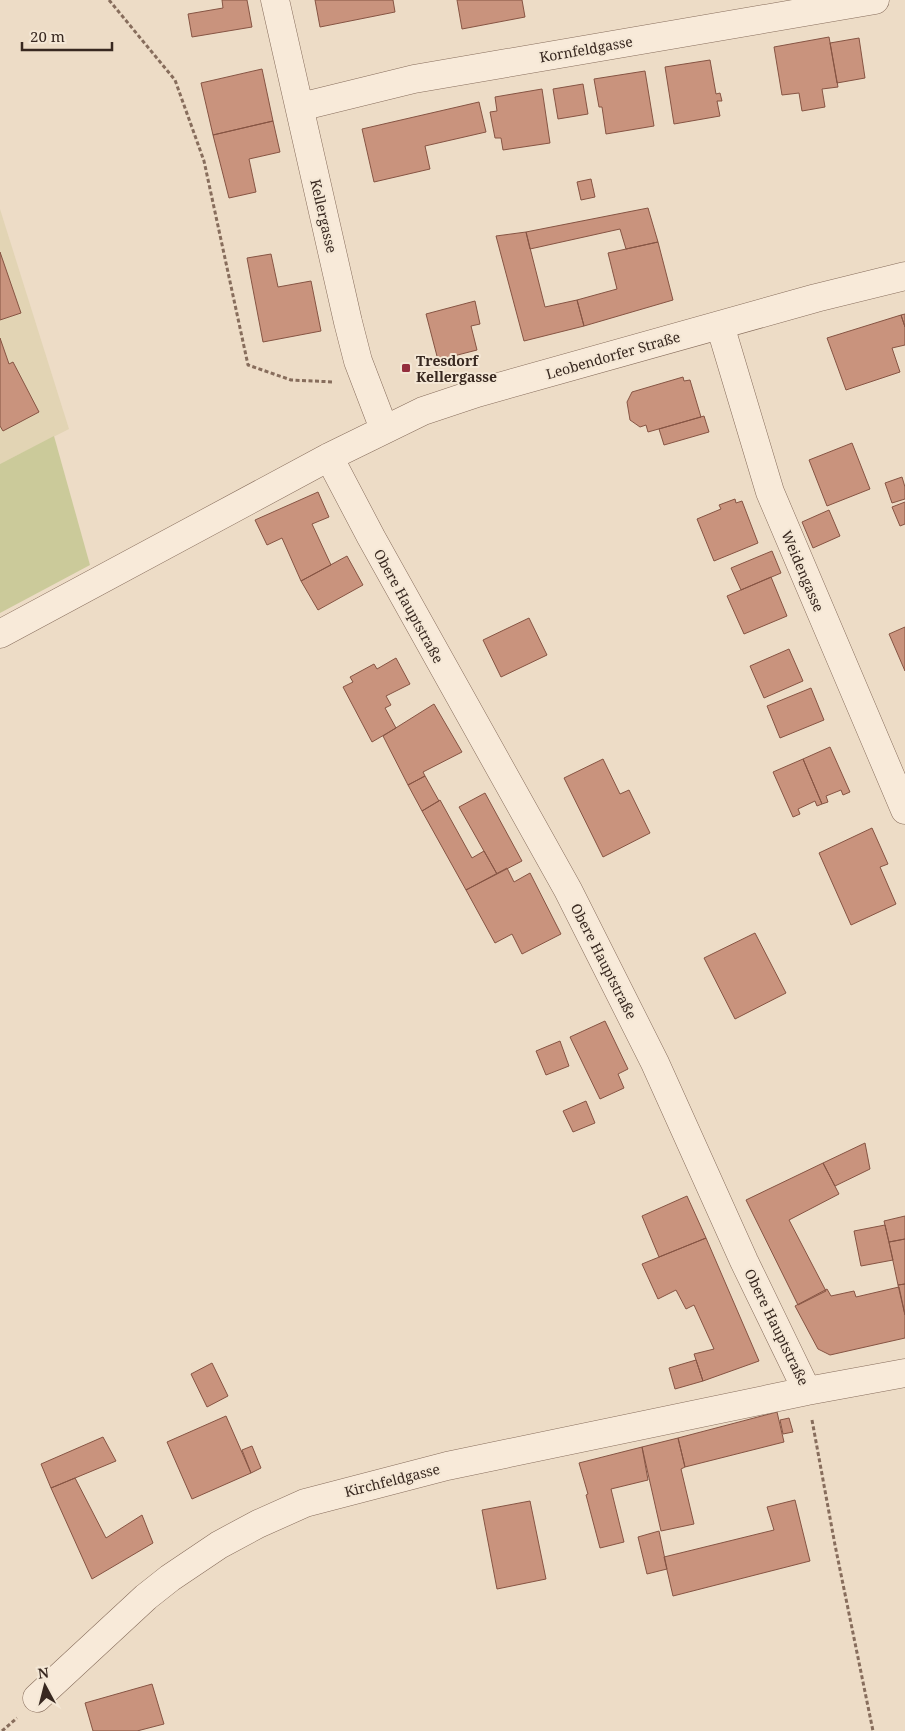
<svg xmlns="http://www.w3.org/2000/svg" width="905" height="1731" font-family="'Noto Serif',serif">
<style>
.farmland{fill:#e2d4b4}
.green{fill:#cbca9a}
.building{fill:#c9937d;stroke:#865443}
.lines{fill:none;stroke-linecap:round;stroke-linejoin:round}
.minor-casing{stroke:#876d5c;stroke-width:29}
.path{stroke:#876d5c;stroke-width:3;stroke-dasharray:4 2.5;stroke-linecap:butt}
.minor{stroke:#f8ead9;stroke-width:28}
.poi-dot{fill:#942e3d;stroke:#f4e7d5;stroke-width:2}
.labels{text-anchor:middle;dominant-baseline:central;stroke-width:4;stroke-linejoin:round;paint-order:stroke}
.street-label{font-size:14px;fill:#382820;stroke:#f4e7d5}
.poi-label{font-size:14px;font-weight:bold;fill:#382820;stroke:#f4e7d5;text-anchor:start}
</style>
<rect width="100%" height="100%" fill="#eddcc6"/>
<path class="farmland" d="M0,209L69,429L0,464Z"/>
<path class="green" d="M54,436L90,565L0,613V464Z"/>
<path class="building" d="M222,0H247L252,27L192,37L188,14L223,8Z
M315,0H393L395,12L320,27Z
M457,0H522L525,17L462,29Z
M829,37L838,87L822,89L825,107L802,111L799,93L782,95L774,47Z
M859,38L865,78L837,83L830,43Z
M710,60L716,94L720,93L722,101H717L720,116L674,124L665,67Z
M262,69L273,121L213,135L201,83Z
M645,71L654,126L606,134L602,107H599L594,79Z
M583,84L588,114L558,119L553,89Z
M542,89L550,143L503,150L501,138H495L490,112L497,111L495,97Z
M479,102L486,132L425,146L430,169L374,182L362,129Z
M273,121L280,152L249,159L256,192L229,198L213,135Z
M591,179L595,197L581,200L577,182Z
M648,208L658,242L626,249L620,229L530,249L526,232Z
M526,232L545,307L577,300L584,326L524,341L496,236Z
M658,242L673,300L584,326L577,300L617,289L608,253Z
M0,252L21,313L0,320Z
M271,254L278,287L311,281L321,331L263,342L247,258Z
M475,301L480,324L471,326L477,350L438,360L426,314Z
M905,314V327L901,315Z
M901,315L905,327V345L892,348L900,372L846,390L827,338Z
M0,338L9,364L13,362L39,412L3,431L0,426Z
M683,377L684,381L690,380L701,417L648,432L646,425L640,427L630,420L627,402L632,392Z
M704,416L709,432L664,445L659,429Z
M852,443L870,489L827,506L809,460Z
M902,477L905,487V499L892,503L885,483Z
M318,492L329,517L312,524L331,565L301,581L282,538L267,545L255,520Z
M735,499L736,503L742,501L758,543L714,561L697,519L721,509L719,505Z
M905,502V524L900,526L892,507Z
M829,510L840,536L813,548L802,522Z
M772,551L781,573L741,590L731,568Z
M347,556L363,585L318,610L301,581Z
M771,577L787,616L744,634L727,596Z
M529,618L547,655L501,677L483,640Z
M905,627V671L889,634Z
M789,649L803,681L764,698L750,666Z
M396,658L410,684L386,696L391,705L385,708L396,728L372,742L343,687L353,682L350,677L374,664L377,669Z
M811,688L824,720L780,738L767,706Z
M434,704L462,752L423,772L425,776L408,785L383,736Z
M830,747L850,792L843,795L841,790L826,796L828,802L822,804L803,759Z
M603,759L620,794L629,790L650,833L603,857L564,778Z
M803,759L822,804L817,806L815,801L798,809L800,814L793,817L773,772Z
M425,776L439,801L422,811L408,785Z
M485,793L522,861L497,874L459,807Z
M440,800L472,858L484,851L497,874L466,890L422,811Z
M872,828L888,864L880,867L896,904L851,925L819,853Z
M507,868L514,882L530,873L561,934L522,954L512,934L495,943L466,890Z
M755,933L786,993L735,1019L704,958Z
M605,1021L628,1069L618,1074L624,1088L600,1099L570,1037Z
M560,1041L569,1066L546,1075L536,1051Z
M586,1101L595,1123L573,1132L563,1111Z
M865,1143L870,1169L835,1186L823,1163Z
M823,1163L839,1194L789,1220L826,1291L798,1305L746,1200Z
M687,1196L706,1238L659,1257L642,1216Z
M905,1216V1239L889,1242L884,1221Z
M885,1225L893,1260L861,1266L854,1231Z
M706,1238L759,1361L703,1381L694,1354L714,1349L694,1305L686,1309L676,1290L658,1299L642,1264Z
M905,1239V1284L898,1285L889,1242Z
M905,1284V1315L898,1285Z
M899,1287L905,1315V1338L830,1355L818,1349L795,1306L827,1289L831,1296L854,1291L856,1297Z
M696,1360L703,1381L675,1389L669,1368Z
M212,1363L228,1396L207,1407L191,1374Z
M777,1412L784,1442L685,1467L678,1438Z
M226,1416L251,1473L192,1499L167,1442Z
M789,1418L793,1432L783,1434L780,1420Z
M103,1437L116,1461L51,1488L41,1464Z
M678,1438L685,1467L681,1469L694,1524L661,1531L642,1447Z
M252,1446L261,1468L251,1473L242,1450Z
M642,1447L648,1480L611,1489L624,1542L600,1548L586,1495L588,1494L579,1463Z
M75,1478L106,1538L142,1515L153,1543L92,1579L51,1488Z
M795,1500L810,1561L673,1596L664,1557L774,1530L767,1507Z
M530,1501L546,1579L497,1589L482,1510Z
M659,1531L667,1569L647,1574L638,1537Z
M152,1684L164,1724L137,1731H93L85,1703Z"/>
<g class="lines">
<g class="minor-casing">
<path id="minor" d="M275,0L348,322L358,361L384,429
M300,107L414,79L875,0
M720,325L770,492L905,810
M329,457L371,537L568,890L655,1063L744,1261L807,1391
M0,634L329,457L423,411L477,393L816,298L905,276
M37,1698L146,1597L170,1578L219,1545L258,1524L305,1503L447,1466L807,1391L905,1373"/>
</g>
<path class="path" d="M109,0L175,80L204,161L248,365L291,380L334,382
M812,1420L835,1545L873,1731
M2,1731L17,1718"/>
<use href="#minor" class="minor"/>
</g>
<rect class="poi-dot" x="401" y="363" width="10" height="10" rx="2.5"/>
<g class="labels">
<g class="street-label">
<text transform="translate(586 49) rotate(-10)">Kornfeldgasse</text>
<text transform="translate(324 216) rotate(77)">Kellergasse</text>
<text transform="translate(613 355) rotate(-16)">Leobendorfer Straße</text>
<text transform="translate(803 571) rotate(67)">Weidengasse</text>
<text transform="translate(409 606) rotate(61)">Obere Hauptstraße</text>
<text transform="translate(604 961) rotate(63)">Obere Hauptstraße</text>
<text transform="translate(777 1327) rotate(64)">Obere Hauptstraße</text>
<text transform="translate(392 1480) rotate(-14)">Kirchfeldgasse</text>
</g>
<g class="poi-label">
<text x="416" y="360">Tresdorf<tspan x="416" dy="16">Kellergasse</tspan></text>
</g>
</g>
<g transform="translate(45 1686) rotate(353)" stroke="#f4e7d5" stroke-width="4" paint-order="stroke">
<path d="M0-4L9 19L0 12L-9 19Z" fill="#382820"/>
<text y="-8" font-size="14" font-weight="bold" text-anchor="middle" fill="#382820">N</text>
</g>
<path d="M22 42v8h90v-8" fill="none" stroke="#382820" stroke-width="2.5"/>
<text x="30" y="42" font-size="15" fill="#382820" stroke="#f4e7d5" stroke-width="4" paint-order="stroke">20 m</text>
</svg>
